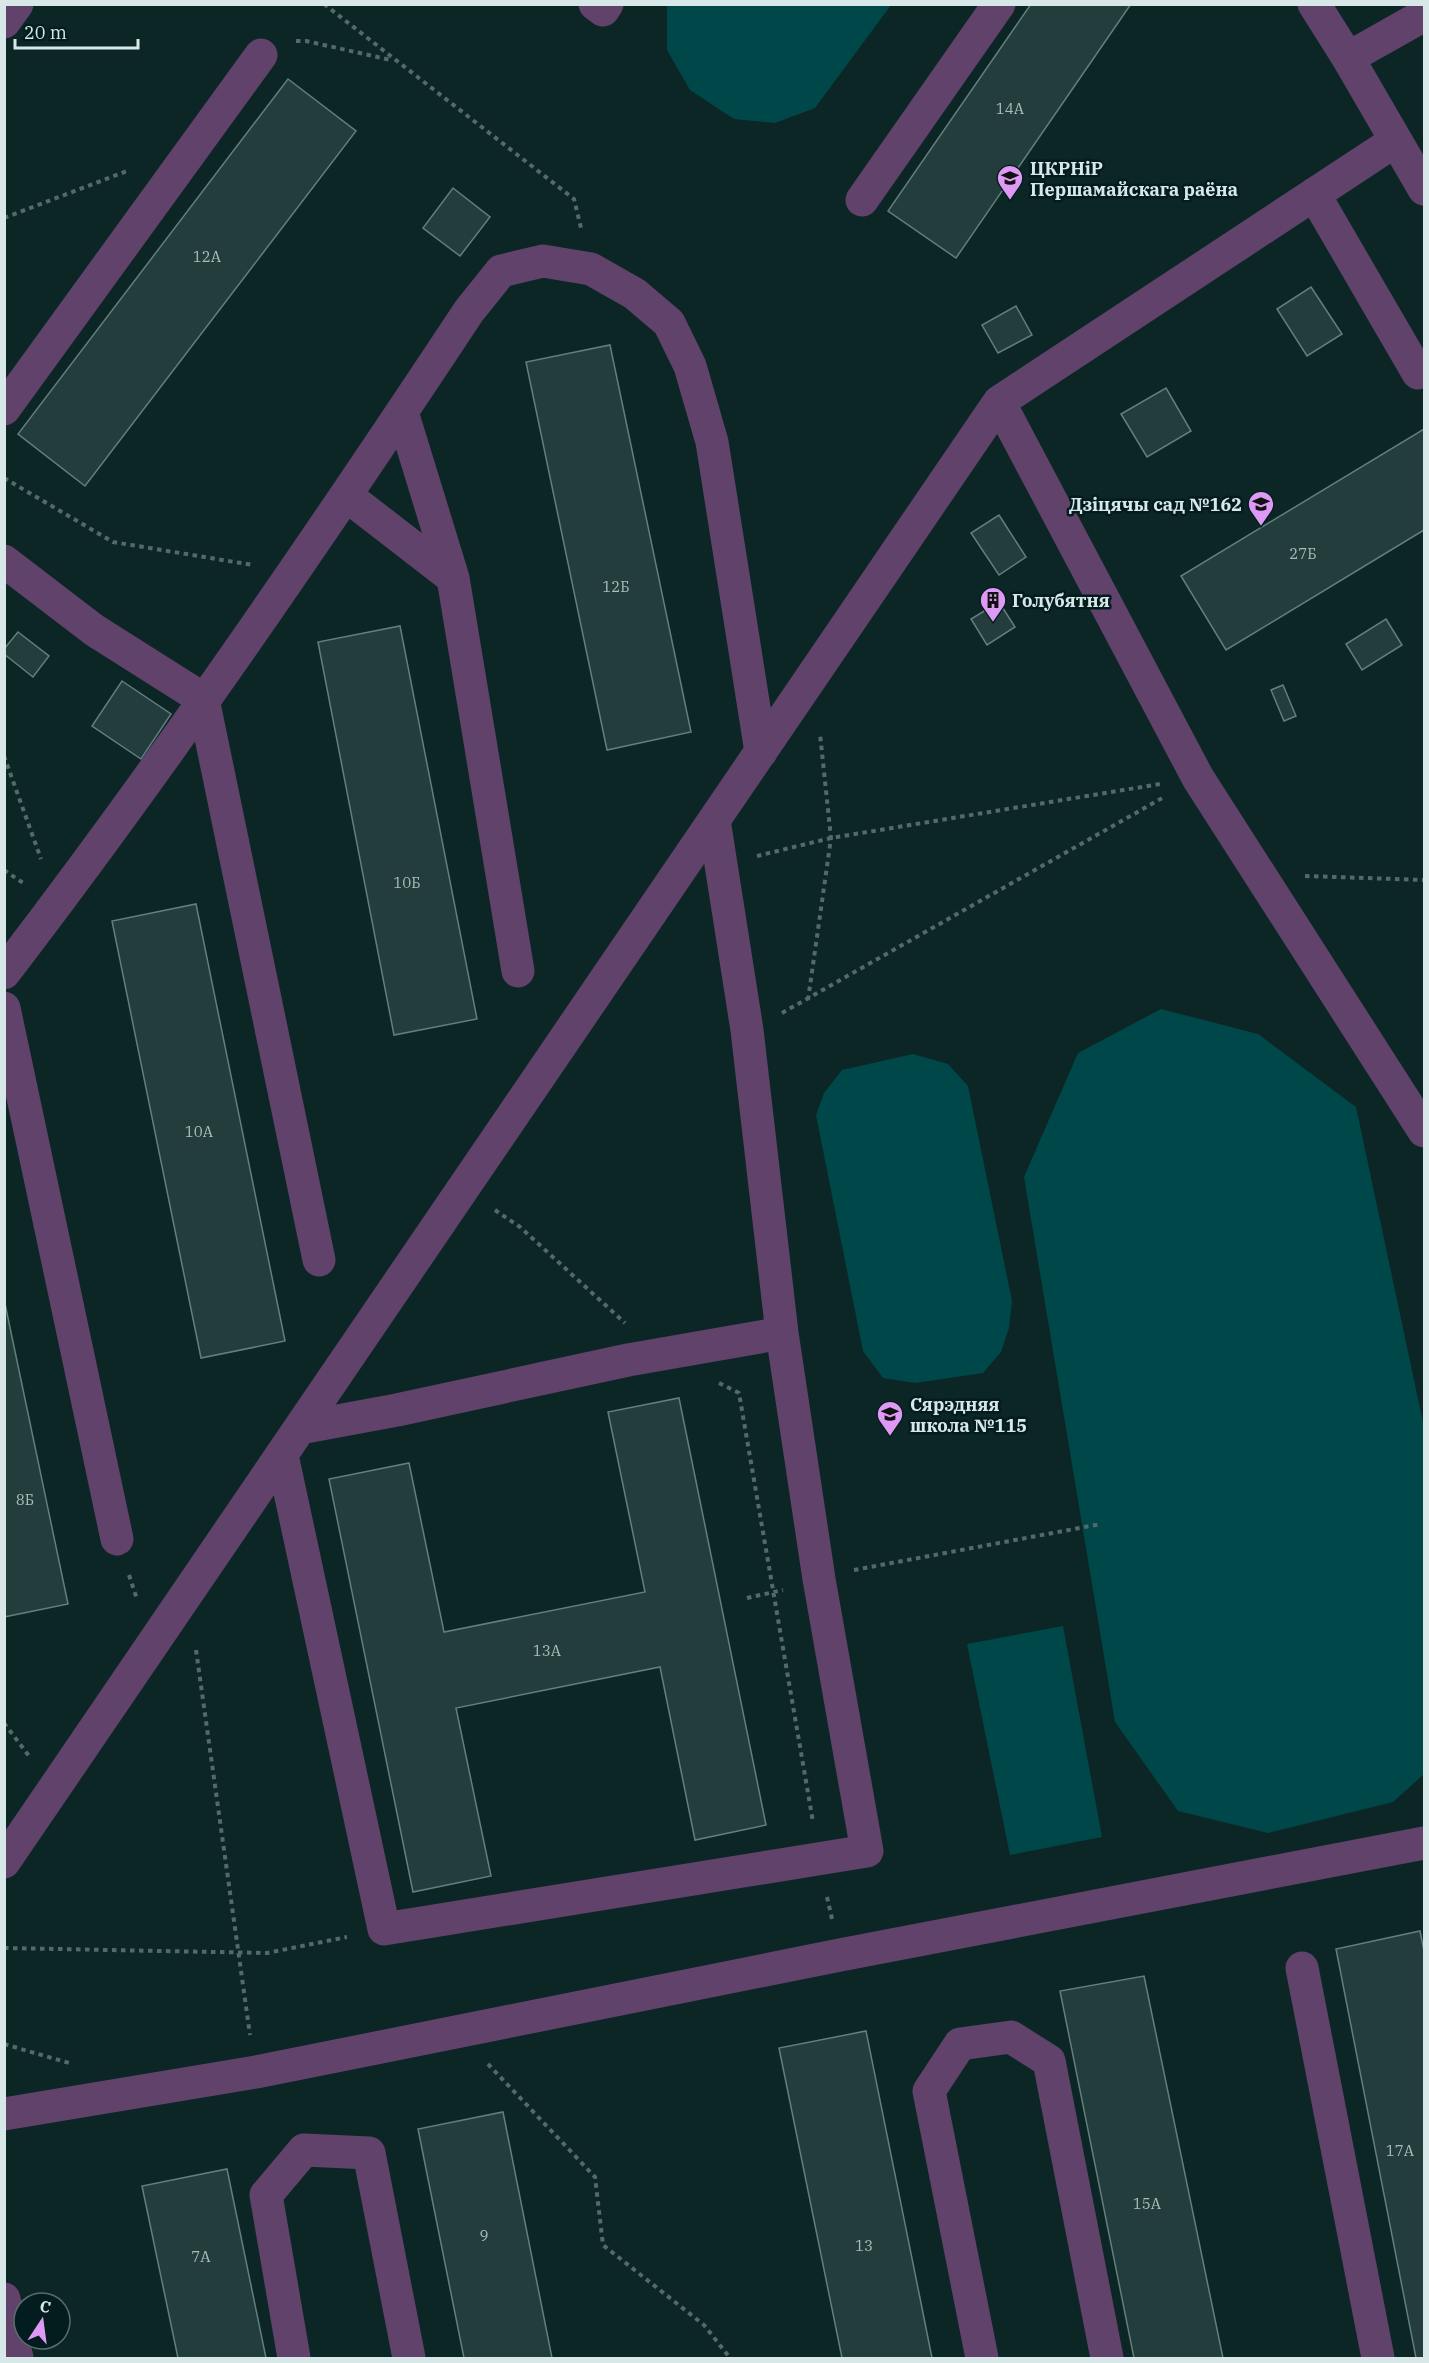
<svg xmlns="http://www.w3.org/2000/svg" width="1429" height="2363" font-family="'IBM Plex Serif',serif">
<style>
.green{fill:#004749}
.building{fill:#233d3d;stroke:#637e7e;stroke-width:1.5}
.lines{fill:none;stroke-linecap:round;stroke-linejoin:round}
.path{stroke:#546a6a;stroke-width:4;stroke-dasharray:4.5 4.5;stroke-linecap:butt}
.minor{stroke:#60426a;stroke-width:33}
.labels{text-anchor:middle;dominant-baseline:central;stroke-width:5;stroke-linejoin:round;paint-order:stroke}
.number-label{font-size:15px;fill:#abbcbc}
.poi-label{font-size:18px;font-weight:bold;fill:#d8e7e7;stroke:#031c1d;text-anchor:start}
</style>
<rect width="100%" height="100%" fill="#0c2626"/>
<path class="green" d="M667,5V4L891,5L815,108L775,123L734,119L690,90L667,50Z
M1161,1009L1258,1034L1356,1107L1424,1427V1774L1393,1802L1268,1833L1178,1811L1115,1722L1024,1177L1078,1053Z
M913,1054L948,1064L968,1086L1012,1301L1009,1328L1001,1352L983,1373L915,1383L883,1378L863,1351L816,1115L824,1093L842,1070Z
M1063,1626L1102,1837L1010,1855L967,1644Z"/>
<path class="building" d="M1031,4H1131L956,258L888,211Z
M288,79L356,131L85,486L18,434Z
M453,188L490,217L460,256L423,228Z
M1311,287L1342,334L1307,356L1277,309Z
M1016,306L1032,335L998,353L982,325Z
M610,345L691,732L607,750L526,362Z
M1166,388L1191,431L1147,457L1121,414Z
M1424,429V530L1226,650L1181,576Z
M999,515L1026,557L999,575L971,533Z
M999,602L1015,627L987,645L971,619Z
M1386,619L1402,645L1362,670L1346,644Z
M400,626L477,1019L394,1035L318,642Z
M18,632L49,656L33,677L4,654V649Z
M122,681L171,714L141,759L92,726Z
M1283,685L1296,716L1284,721L1271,690Z
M196,904L285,1341L201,1358L112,921Z
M4,1299L68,1604L4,1617Z
M679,1398L766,1825L695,1840L660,1667L456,1708L491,1876L413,1892L329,1479L409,1463L444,1632L645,1592L608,1412Z
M1420,1931L1424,1951V2358H1416L1336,1949Z
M1144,1976L1223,2358H1134L1060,1991Z
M866,2031L921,2303L932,2358H842L779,2048Z
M503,2112L552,2358H464L418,2129Z
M227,2169L266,2358H178L142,2186Z"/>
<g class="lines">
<path class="path" d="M324,4L574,199L581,228
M296,41H306L391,60
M4,218L127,171
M4,478L113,542L253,565
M4,756L41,859
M757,856L831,838L1160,784
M4,870L23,883
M1305,876L1424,880
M808,1000L831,838L820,734
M782,1013L1164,797
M495,1210L520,1227L625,1323
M719,1383L739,1393L813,1822
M854,1570L1101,1524
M129,1575L137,1599
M747,1598L783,1590
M196,1650L250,2035
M4,1723L29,1756
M827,1897L832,1919
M4,1948L267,1953L347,1937
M4,2044L69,2063
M488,2064L595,2177L603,2245L704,2325L730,2358"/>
<path class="minor" d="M595,4L603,10L607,4
M1314,4L1348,58L1424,189
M4,22L17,4
M1348,58L1424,15
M1395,141L999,402L1198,778L1424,1131
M1314,194L1418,373
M862,200L999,4
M4,409L261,55
M402,412L453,578
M347,496L453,578L518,971
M4,561L94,630L203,699L319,1260
M4,973C168,759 320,536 469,311L501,271L543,261L591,269L635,294L669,323L690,366L712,442L761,752
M4,1008L117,1539
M300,1428L397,1410L628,1360L782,1333
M282,1455L384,1929L867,1851L819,1579L782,1333L747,1030L714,820
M4,1862L999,402
M1302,1968L1378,2358
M4,2114L256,2072L840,1955L1424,1843
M4,2299L17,2358
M294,2358L266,2195L304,2150L369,2153L409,2358
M982,2358L929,2091L960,2044L1011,2037L1049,2061L1107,2358"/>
</g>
<defs>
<g id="school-pin" transform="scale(1.35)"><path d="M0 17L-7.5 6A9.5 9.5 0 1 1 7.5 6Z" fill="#dd99f3" stroke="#031c1d"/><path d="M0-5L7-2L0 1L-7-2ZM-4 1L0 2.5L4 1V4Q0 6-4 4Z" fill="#111"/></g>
<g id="building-pin" transform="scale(1.35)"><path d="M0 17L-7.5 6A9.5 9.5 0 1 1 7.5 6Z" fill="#dd99f3" stroke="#031c1d"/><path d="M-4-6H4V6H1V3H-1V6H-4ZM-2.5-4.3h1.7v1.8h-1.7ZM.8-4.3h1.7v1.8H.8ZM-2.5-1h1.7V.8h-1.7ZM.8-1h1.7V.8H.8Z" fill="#111"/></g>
</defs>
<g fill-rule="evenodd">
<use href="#school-pin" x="1010" y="178"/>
<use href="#school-pin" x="1261" y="504"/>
<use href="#building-pin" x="993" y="600"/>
<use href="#school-pin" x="890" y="1414"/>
</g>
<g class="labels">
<g class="number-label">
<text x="1010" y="108">14А</text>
<text x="207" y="256">12А</text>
<text x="1303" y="553">27Б</text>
<text x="616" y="586">12Б</text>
<text x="407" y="882">10Б</text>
<text x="199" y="1131">10А</text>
<text x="25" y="1499">8Б</text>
<text x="547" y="1650">13А</text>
<text x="1400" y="2150">17А</text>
<text x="1147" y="2203">15А</text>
<text x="484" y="2235">9</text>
<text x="864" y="2245">13</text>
<text x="201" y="2256">7А</text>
</g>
<g class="poi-label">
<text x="1030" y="168">ЦКРНіР<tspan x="1030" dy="21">Першамайскага раёна</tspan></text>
<text x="1242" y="504" text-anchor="end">Дзіцячы сад №162</text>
<text x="1012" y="600">Голубятня</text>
<text x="910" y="1404">Сярэдняя<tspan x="910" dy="21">школа №115</tspan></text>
</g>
</g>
<rect width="1429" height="2363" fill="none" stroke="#d8e7e7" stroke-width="12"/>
<g transform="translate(42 2321) rotate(13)"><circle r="28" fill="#031c1d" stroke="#586d6e" stroke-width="1.5"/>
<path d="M0-4.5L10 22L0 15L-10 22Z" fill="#dd99f3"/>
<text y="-9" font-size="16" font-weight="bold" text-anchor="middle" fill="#d8e7e7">С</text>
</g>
<path d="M15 39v9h123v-9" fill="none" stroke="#d8e7e7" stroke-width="3"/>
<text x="24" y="39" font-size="18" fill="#d8e7e7" stroke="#031c1d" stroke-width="4.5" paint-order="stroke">20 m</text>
</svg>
